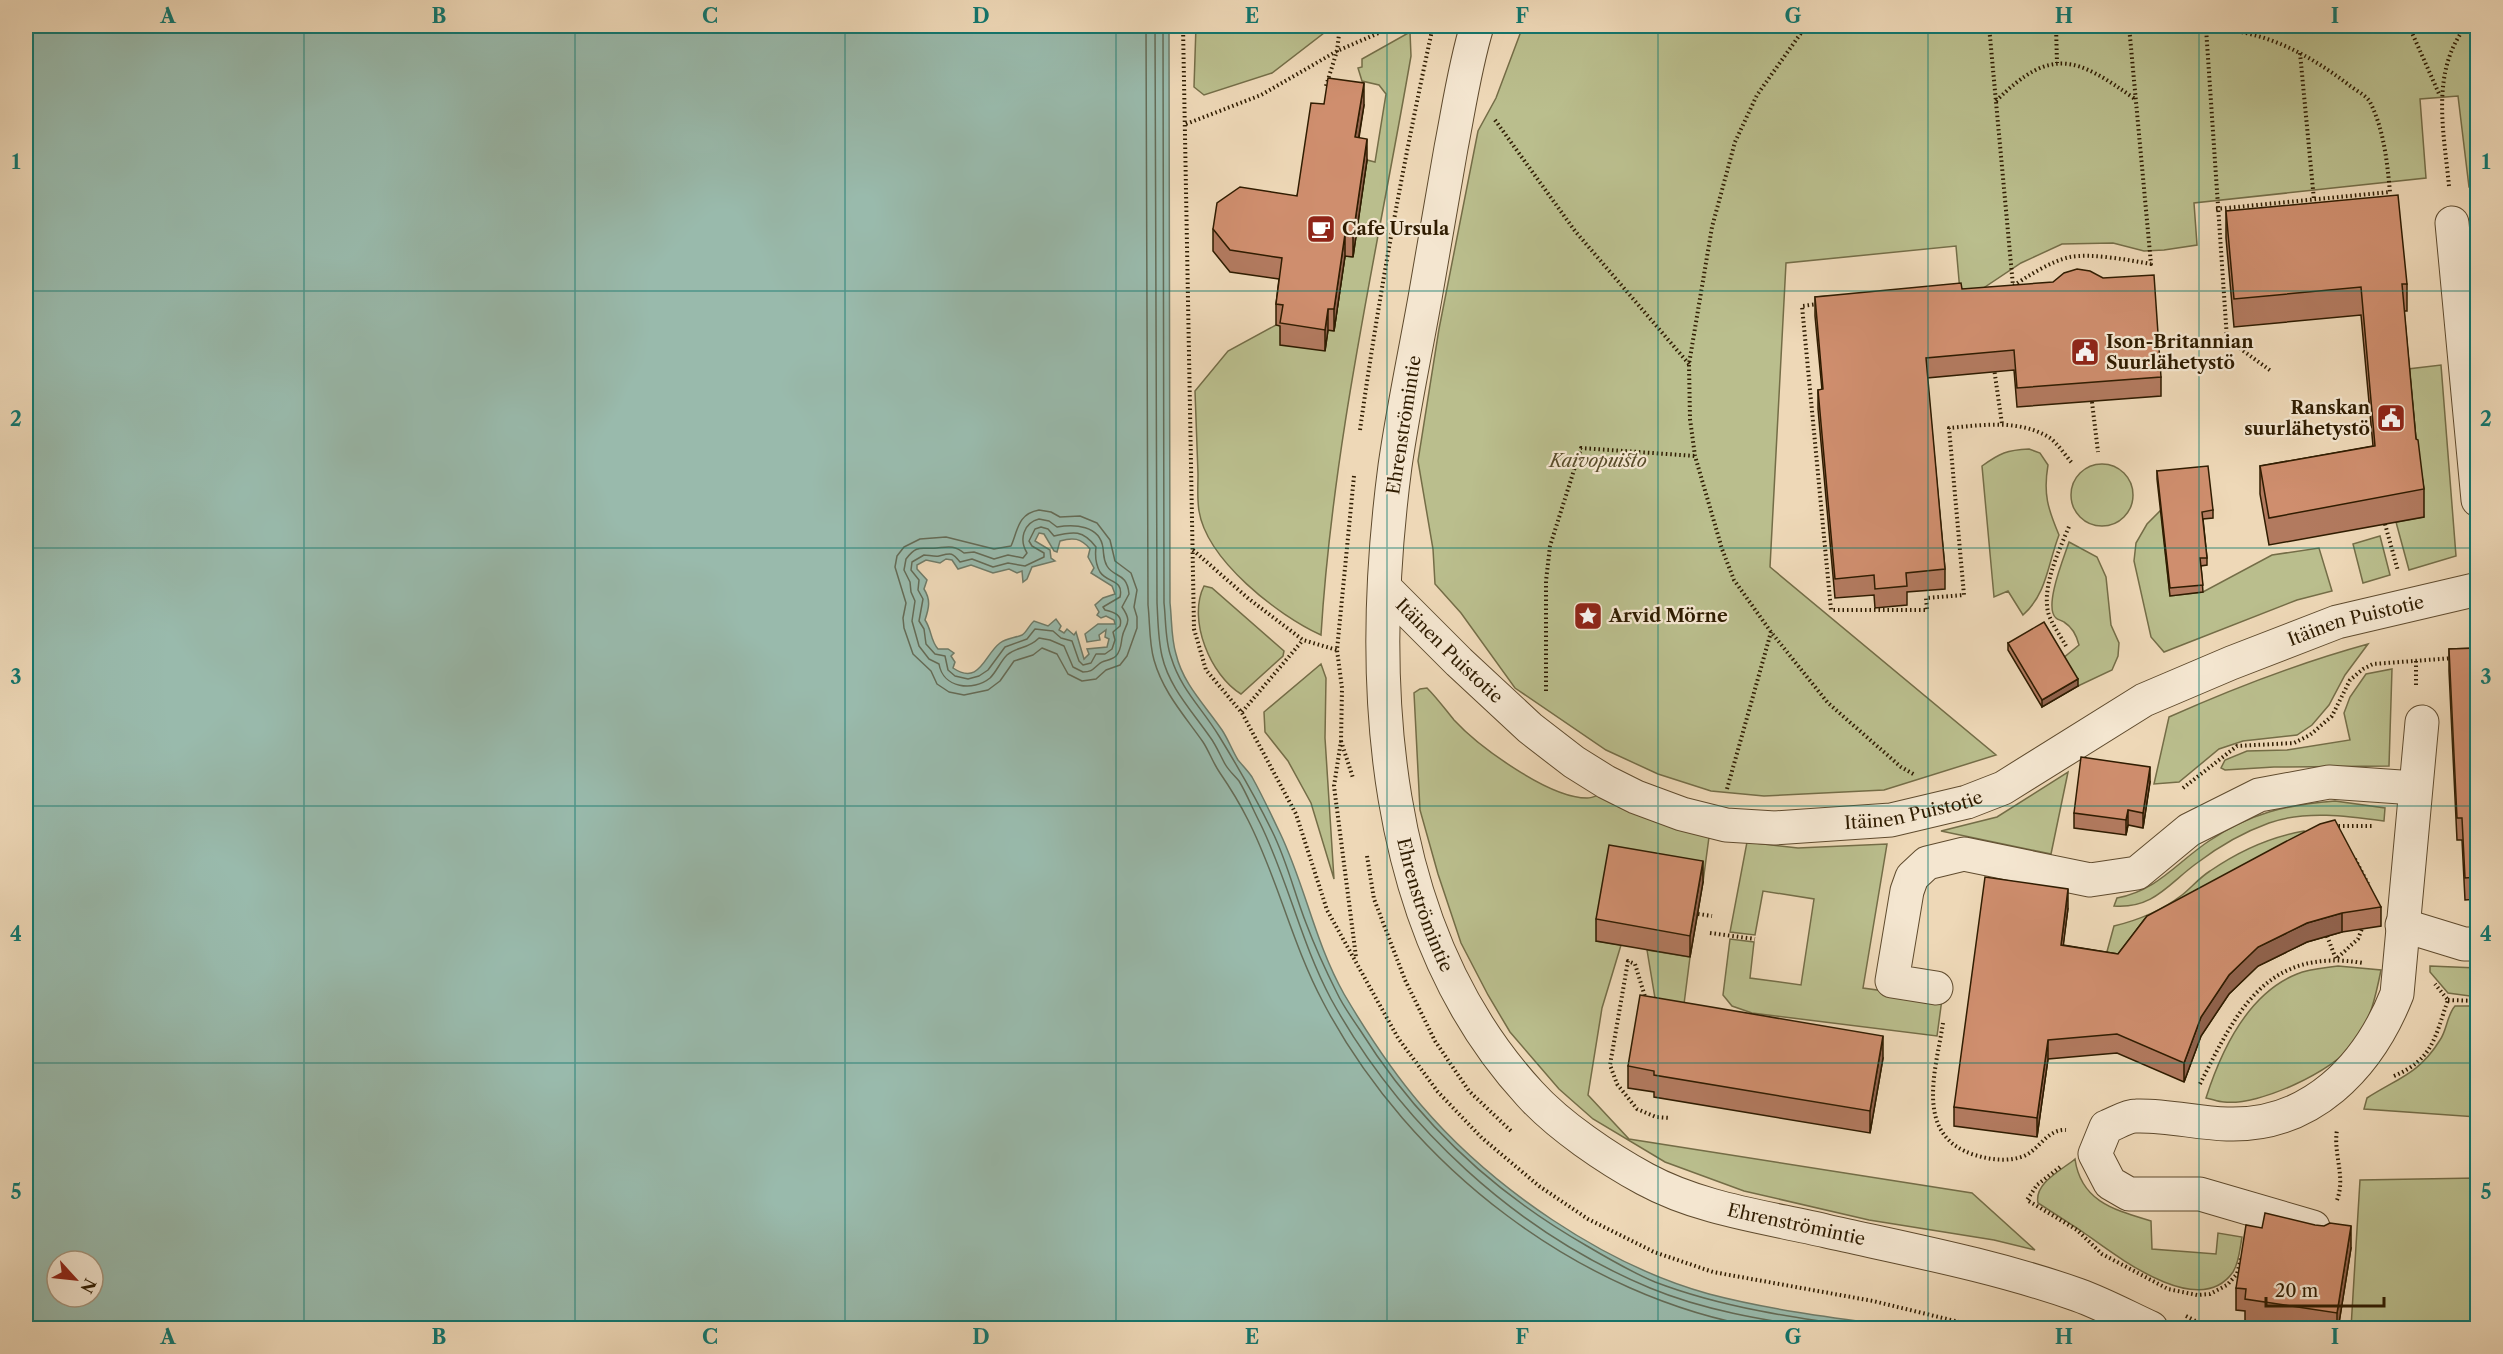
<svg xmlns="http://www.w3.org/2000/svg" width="2503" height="1354" font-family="'Libre Caslon Text',serif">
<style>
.green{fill:#babe8d;stroke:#746d47;stroke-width:1.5}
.water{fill:#99baac;stroke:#6f7b68;stroke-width:1.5;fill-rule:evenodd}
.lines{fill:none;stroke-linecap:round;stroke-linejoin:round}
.shore{stroke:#646b56;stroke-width:1.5}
.minor-casing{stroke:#5f4b2e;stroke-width:35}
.path{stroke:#2f1c01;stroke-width:4;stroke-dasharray:1.5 3;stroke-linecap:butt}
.minor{stroke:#f4e6d0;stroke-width:33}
.wall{fill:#b27a5f;stroke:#2f1c01;stroke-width:1.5}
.shaded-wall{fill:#91634d;stroke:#2f1c01;stroke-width:1.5}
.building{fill:#cf8e6e;stroke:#2f1c01;stroke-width:1.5}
.grid{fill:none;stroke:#0f766e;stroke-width:1.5;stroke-opacity:0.55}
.labels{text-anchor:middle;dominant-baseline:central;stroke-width:4.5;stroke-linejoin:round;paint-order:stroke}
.poi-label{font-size:18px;font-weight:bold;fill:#2f1c01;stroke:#f4e6d0;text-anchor:start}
.street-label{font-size:18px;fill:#2f1c01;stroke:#f4e6d0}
.park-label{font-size:18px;font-style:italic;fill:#594d2b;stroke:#f4e6d0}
.neatline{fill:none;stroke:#0f766e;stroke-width:2}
.grid-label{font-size:20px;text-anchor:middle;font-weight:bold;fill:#0f766e}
</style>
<rect width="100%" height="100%" fill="#eed8b7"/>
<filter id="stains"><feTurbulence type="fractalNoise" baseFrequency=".00333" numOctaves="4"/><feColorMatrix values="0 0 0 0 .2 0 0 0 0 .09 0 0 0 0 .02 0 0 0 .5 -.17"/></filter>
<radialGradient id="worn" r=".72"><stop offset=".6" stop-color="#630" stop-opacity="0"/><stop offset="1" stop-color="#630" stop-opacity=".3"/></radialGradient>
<path class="green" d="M1196,26H1333L1272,73L1204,95L1194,87Z
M1523,26H2477V186L2469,187L2458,96L2420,99L2426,178L2194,203L2197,245L2164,250L2144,251L2113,243L2062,244L2021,263L1961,303L1956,246L1786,263L1770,567L1996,755L1884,790L1764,796L1711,791L1658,774L1606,750L1515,688L1461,613L1435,584L1433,549L1418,461L1439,329L1478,131L1496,98Z
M1410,32L1411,56C1378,248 1333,440 1321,635C1277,615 1207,560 1199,511C1197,499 1198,486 1198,474C1197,446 1196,419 1195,391L1228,351L1276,325L1334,331L1345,256L1352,257L1367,160L1375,162L1386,94L1379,85L1362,81L1358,68L1362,67V59Z
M2441,365L2456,556L2409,570L2396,522L2424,517L2408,369Z
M2029,449L2040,453L2048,465C2043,494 2048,509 2059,535C2048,563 2047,594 2023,615L2008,591L1994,597L1982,466C2000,453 2007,450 2029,449Z
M2071 495a31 31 0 1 1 62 0a31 31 0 1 1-62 0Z
M2161,510L2170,596L2203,592L2272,555L2319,548L2332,591L2297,600L2164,652L2151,637L2134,561L2136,543L2147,524Z
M2380,536L2390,575L2363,583L2353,544Z
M2069,542L2097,557L2106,577L2111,625L2119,643L2118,656L2112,670L2078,686L2062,659L2079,645C2077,637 2072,627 2064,622C2061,620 2058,620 2056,618C2043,607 2065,555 2069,542Z
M1204,586L1212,588L1284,651L1283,656L1241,694C1211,676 1187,620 1204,586Z
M2368,644L2345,675L2329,705L2312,725L2297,735L2243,741L2219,749L2179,782L2154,784L2169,717C2234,688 2299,663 2368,644Z
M1321,664L1326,678L1325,738L1334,879L1311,803L1288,761L1265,732L1264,712Z
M2392,669L2389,766L2274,767L2225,770L2221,768L2225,760L2247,751L2287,750L2350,740L2344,713L2350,697L2366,674Z
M1427,688C1437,698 1445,709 1454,720C1479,747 1549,798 1587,798C1593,798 1600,794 1605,793L1709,837L1703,882L1597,941L1621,945L1602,1008L1588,1095L1629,1139L1972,1193L2035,1250L1994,1240L1869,1220L1744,1191L1665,1162L1593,1119L1559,1089L1510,1032L1488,995L1461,943L1438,874L1420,810L1414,693L1420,689Z
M2068,772L2051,854L1941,831L1997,817Z
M2335,801L2385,808L2384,821C2348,816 2305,810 2269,823C2244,832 2218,847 2197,863C2169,883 2154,909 2114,906L2117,898C2158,890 2176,863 2209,841C2250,813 2286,805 2335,801Z
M2304,831L2326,842L2102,970L2114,926C2139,920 2161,911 2182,895C2191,888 2199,878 2210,871C2239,851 2269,837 2304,831Z
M1747,842L1798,848L1887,844L1863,988L1942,999L1937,1036L1752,1013L1732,1006L1723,995L1730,939L1754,942L1750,978L1801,985L1814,899L1763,891L1755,935L1730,932Z
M1647,950L1690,957L1684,1004L1655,998Z
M2338,966L2381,970C2376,995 2370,1022 2355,1043C2333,1071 2260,1106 2224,1102C2218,1102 2212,1099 2206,1098C2221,1051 2247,994 2297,974C2309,969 2325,968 2338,966Z
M2430,966L2477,968V997L2448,993L2430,972Z
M2455,1006H2477V1117L2364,1109L2367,1098C2398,1078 2419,1074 2440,1040C2447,1030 2447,1015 2455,1006Z
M2075,1159C2081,1202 2115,1210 2151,1221L2152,1249L2216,1254L2218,1233L2242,1237C2240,1248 2239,1263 2233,1272C2198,1322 2113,1253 2080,1230C2066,1221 2052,1212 2038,1203C2034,1183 2062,1170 2075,1159Z
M2477,1178V1328H2351L2360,1180Z"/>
<path class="water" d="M26,26H1169L1170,603C1172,620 1171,638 1176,654C1183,684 1205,705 1222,730C1228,739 1232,750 1238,760C1243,766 1248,771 1252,777C1262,795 1271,814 1280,833C1305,885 1315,943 1344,994C1367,1033 1392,1071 1421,1105C1492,1188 1604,1265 1709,1294C1774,1311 1842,1319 1909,1328H26ZM1039,533L1044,534L1054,551L1057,552L1060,541C1073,537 1081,538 1090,549L1088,557L1094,568L1091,573L1112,586L1115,594L1103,598L1095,605L1099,612L1097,615L1101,618L1106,616L1114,620L1115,624H1098L1085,634L1087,642L1100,640L1099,635L1106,630L1105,637L1109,639L1107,647L1087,649L1089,654L1084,659L1076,632L1074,635L1067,629L1064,633L1059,630L1061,626L1056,619L1048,626L1034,621C1029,625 1027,632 1022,635C1015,638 1007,638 1000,643C984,655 980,686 953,668L955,662L951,656L954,653L948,649H938C930,640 932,630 925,620C929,608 931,600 924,589L927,580L917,569V565L926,560L940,563L946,559L952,560L958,569L971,565L993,573L1009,569L1017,573L1022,571L1023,582L1027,579L1032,567L1055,561L1051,558L1050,550L1035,541ZM57,1261H93V1297H57Z"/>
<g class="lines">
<path class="shore" d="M1146,26L1148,605C1150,622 1149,643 1154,660C1163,692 1184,715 1203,742C1209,751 1213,763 1220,773C1231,789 1239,802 1248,820C1278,879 1292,944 1323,1002C1409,1166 1580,1298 1763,1328
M1155,26L1157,603C1158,620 1158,639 1162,656C1169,687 1192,711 1210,737C1216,745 1220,755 1225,764C1229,771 1234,775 1239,781C1247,794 1253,810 1260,823C1288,880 1301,943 1331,999C1401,1126 1516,1232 1650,1288C1703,1310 1762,1320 1819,1328
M1163,26L1164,603C1166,620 1165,641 1171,657C1181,690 1202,708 1219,736C1238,767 1256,798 1272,831C1287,861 1294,892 1306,923C1315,947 1326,971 1337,993C1343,1006 1352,1018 1360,1030C1417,1121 1494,1193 1587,1246C1609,1259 1631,1272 1655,1282C1723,1308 1796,1318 1868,1328
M1039,510L1051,512L1060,517L1080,516L1097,523L1110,540L1115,561L1131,573L1137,590L1134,607L1137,617V628L1127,656L1120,665L1106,670L1096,679L1082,681L1068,674L1057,654L1042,648L1033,655L1014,661L1000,681L988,690L964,695L949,692L937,684L931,671L913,654L904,628L903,618L906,603L895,567L897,556L904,547L920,539L946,537L994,549L1011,546C1018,531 1017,514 1039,510Z
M1039,519L1049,521L1057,527C1074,524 1100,525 1103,548C1104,555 1103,559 1107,566C1114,578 1127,572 1129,594L1122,607C1134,624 1124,624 1122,638C1121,644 1121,651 1116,656C1111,661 1103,660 1099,664C1093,669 1092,672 1083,672L1073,667L1064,646L1050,640L1039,638C1027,650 1017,646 1007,655C1000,662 997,671 990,678C973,692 943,688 939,664L929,659L919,646L912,621L915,601L911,592L910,582L904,570L906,559C918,543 922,550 937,548C948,547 954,545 964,553L974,552L994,559L1008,555L1023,558L1027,553C1019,540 1023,523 1039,519Z
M1041,527L1048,529L1054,536C1074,531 1083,530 1096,547C1095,555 1096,565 1100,572C1107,583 1124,579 1120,597L1103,607L1105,610C1114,612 1123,615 1120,626L1113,632L1115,640L1112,649L1105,654H1096L1091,663L1083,665L1079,661L1072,641L1061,638L1053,631L1035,629L1027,639L1005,647L988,670L979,676L968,679L955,676L948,670L945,656L935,654L926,644L924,629L919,621L923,599L918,590L919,580L911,570L912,562L924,555C928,555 935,557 939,556C951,553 952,552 960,562L972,559L993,567L1008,563L1025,566L1044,557V553L1032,546L1029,541L1035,529Z"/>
<g class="minor-casing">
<g id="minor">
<path id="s1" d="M1477,26C1465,65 1459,107 1451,148C1442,198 1434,248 1425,298C1415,354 1403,410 1395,466C1367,679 1378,929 1530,1094C1559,1126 1608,1159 1645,1179C1700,1209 1766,1217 1826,1231C1911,1250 1996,1266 2078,1295C2103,1304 2127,1317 2151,1328"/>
<path d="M2452,223L2478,500"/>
<path id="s2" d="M1385,588L1459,662L1530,728L1574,762L1606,782L1636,797L1682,814L1726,825L1775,828L1891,820L1967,802L2003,788L2144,700L2231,663L2337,622L2478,589"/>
<path d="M2402,925L2464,944H2478"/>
<path d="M1936,988L1892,981L1907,891L1912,877L1927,863L1964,854L2090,880L2137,873L2189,830L2259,795L2329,782L2415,788"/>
<path d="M2313,1227L2200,1194H2129L2110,1183L2095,1154L2106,1127C2115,1124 2126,1116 2136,1116C2166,1115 2197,1123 2227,1124C2311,1127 2368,1067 2397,994L2422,722"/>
</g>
</g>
<path class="path" d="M1183,26L1194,629L1206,670L1242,713L1296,814L1327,910L1398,1038L1438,1092L1482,1138L1539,1186L1588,1219L1654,1252L1713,1272L1873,1301L1984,1328
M1806,26L1757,95L1735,142L1712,227L1689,364L1690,419L1695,456L1722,549L1734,580L1771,632L1828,703L1901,767L1915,775
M1989,26L2013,286
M2056,26L2057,63
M2409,26L2440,96
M2300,53L2314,200
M1326,86L1337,51L1340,26
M1996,101C2052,45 2077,58 2135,99
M1495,120L1575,231L1689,364
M1186,124L1261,95L1337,51L1395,26
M2449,186C2444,132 2430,72 2466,26
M2216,209L2390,192C2387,161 2384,130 2370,102C2366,95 2355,90 2349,85C2304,51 2262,30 2206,28L2227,339L2271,371
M2010,288C2026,277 2051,261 2070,257C2092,253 2128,260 2151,264L2129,26
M1818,304L1802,306L1831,610H1927L1926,598L1964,595L1949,428C1983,425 2020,419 2050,438C2058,444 2065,455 2072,463
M1994,368L2002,424
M2092,402L2098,452
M1360,430C1379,294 1404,159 1433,26
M1354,476L1337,650L1342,688L1341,741L1334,786L1356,957
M2385,524L2398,571
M1193,550L1249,599L1303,640L1337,650
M2066,646C2060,635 2051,623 2048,612C2042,584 2060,549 2070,524
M2416,661V686
M1546,691V581L1550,546L1581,448L1695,456
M1242,712L1303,640
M1341,741L1353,778
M2183,788L2237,746L2294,743L2310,735L2332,716L2350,680L2363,669L2373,664L2454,658
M1727,789L1771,632
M2334,826H2374
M1367,856L1374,899L1405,980L1435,1041L1469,1091L1511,1131
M2355,859L2368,884
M1698,914L1712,916
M1710,933L1755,939
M2327,936L2336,959L2358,939L2363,926
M1646,1000L1635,964L1628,961L1610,1065L1617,1084L1637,1109L1656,1117L1670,1118
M2448,1000L2478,1001
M1943,1023C1936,1070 1913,1136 1975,1155C1991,1160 2008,1162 2024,1156C2040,1149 2047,1129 2066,1130
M2394,1076C2434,1059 2435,1036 2448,1000L2435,984
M2200,1084C2237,1011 2266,947 2363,963
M2060,1167L2037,1185L2027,1200L2077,1230L2102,1254L2168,1289L2197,1295L2210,1294L2227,1285L2237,1274L2241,1258
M2337,1200C2346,1177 2333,1154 2337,1130
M2186,1316L2209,1328"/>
<use href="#minor" class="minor"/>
</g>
<path class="wall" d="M1324,104L1364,105L1359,138L1367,160L1353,257L1345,256L1334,331L1328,330L1325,351L1280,345V326L1276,325V304L1279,279L1230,272L1213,251V229L1297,196Z
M2226,211L2407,284V311H2404L2416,439L2424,489V517L2269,545L2260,494V466L2373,446L2361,315L2234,327L2226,238Z
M1962,289L2161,377V396L2017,407L2014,370L1927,378L1945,569V589L1907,592V605L1875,608L1874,595L1835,598L1818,409V390H1822L1815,316V297Z
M2157,471L2213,510V518L2203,519L2207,558V565L2201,566L2203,592L2170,596L2157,479Z
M2008,643L2078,686L2042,707L2008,650Z
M2478,648V899L2465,900L2462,840H2457L2449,671V649Z
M2150,782L2143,828L2128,825L2126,835L2074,828V813Z
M1703,882L1690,957L1596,941V919Z
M2381,907V926L2342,932L2307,942L2258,966L2229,994L2201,1036L2184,1082L2117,1053L2048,1059L2037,1137L1954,1126V1107L2068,908L2063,945L2118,954L2147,916Z
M1883,1058L1870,1133L1654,1097V1092L1628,1088V1066Z
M2351,1248L2338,1329H2297L2245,1321V1311L2236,1310V1288Z"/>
<path class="shaded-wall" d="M1364,83V105L1355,159V137Z
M1367,139V160L1353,257V235Z
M1345,234V256L1334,331V309Z
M1328,309V330L1325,351V330Z
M2078,679V686L2042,707V700Z
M2150,767V782L2143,828V813Z
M2128,810V825L2126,835V820Z
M1703,861V882L1690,957V936Z
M2068,889V908L2061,964V945Z
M2342,913V932L2307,942L2258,966L2229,994L2201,1036L2184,1082V1063L2201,1017L2229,975L2258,947L2307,923Z
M1883,1036V1058L1870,1133V1111Z
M2048,1040V1059L2037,1137V1118Z
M2351,1226V1248L2338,1329H2337V1313Z"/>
<path class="building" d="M1328,78L1364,83L1355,137L1367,139L1353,235L1345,234L1334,309H1328L1325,330L1280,323L1283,305L1276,304L1282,258L1230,250L1213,229L1217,203L1240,187L1297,196L1311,103L1324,104Z
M2398,195L2407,284H2402L2416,439L2418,440L2424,489L2269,518L2260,466L2375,446L2361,287L2234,299L2226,211Z
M2077,269L2090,271L2103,278L2154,275L2161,377L2017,388L2014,350L1926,358L1945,569L1906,573L1907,586L1875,589L1874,575L1835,579L1818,390L1823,389L1815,297L1961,283L1962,289L2053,282L2064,273Z
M2208,466L2213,510L2202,512L2207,558H2200L2203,585L2170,588L2157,471Z
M2044,622L2078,679L2042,700L2008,643Z
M2478,648V877L2465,878L2462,818H2457L2449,649Z
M2081,757L2150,767L2143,813L2128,810L2126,820L2074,813Z
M2335,820L2381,907L2342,913L2307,923L2258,947L2229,975L2201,1017L2184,1063L2117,1034L2048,1040L2037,1118L1954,1107L1985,877L2068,889L2061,945L2118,954L2147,916L2285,842L2320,824Z
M1609,845L1703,861L1690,936L1596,919Z
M1640,995L1883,1036L1870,1111L1654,1075V1071L1628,1066Z
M2265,1213L2315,1225L2324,1226L2330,1223L2351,1226L2337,1313L2245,1299L2246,1289L2236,1288L2246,1225L2262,1228Z"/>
<path class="grid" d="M304,26V1328M575,26V1328M845,26V1328M1116,26V1328M1387,26V1328M1658,26V1328M1928,26V1328M2199,26V1328M26,291H2478M26,548H2478M26,806H2478M26,1063H2478"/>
<defs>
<g id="cafe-square" transform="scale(1.5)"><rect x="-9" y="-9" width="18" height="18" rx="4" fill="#8f2418" stroke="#f4e6d0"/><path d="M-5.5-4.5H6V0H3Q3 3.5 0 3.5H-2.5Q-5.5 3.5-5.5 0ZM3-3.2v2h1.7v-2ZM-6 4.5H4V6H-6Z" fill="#fff"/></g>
<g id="civic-square" transform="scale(1.5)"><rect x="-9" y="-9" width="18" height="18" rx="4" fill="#8f2418" stroke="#f4e6d0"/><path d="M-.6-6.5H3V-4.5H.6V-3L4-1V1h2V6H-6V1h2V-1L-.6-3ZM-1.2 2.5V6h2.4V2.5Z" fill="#fff"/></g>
<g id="sight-square" transform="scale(1.5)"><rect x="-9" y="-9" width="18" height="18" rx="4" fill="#8f2418" stroke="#f4e6d0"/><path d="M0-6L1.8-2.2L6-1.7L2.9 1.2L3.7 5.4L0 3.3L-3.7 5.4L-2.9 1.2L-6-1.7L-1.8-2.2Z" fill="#fff"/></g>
</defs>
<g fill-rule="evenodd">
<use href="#cafe-square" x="1321" y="229"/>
<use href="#civic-square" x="2085" y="352"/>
<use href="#civic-square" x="2391" y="418"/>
<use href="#sight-square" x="1588" y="616"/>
</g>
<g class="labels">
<g class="poi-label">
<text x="1342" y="229">Cafe Ursula</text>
<text x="2106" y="342">Ison-Britannian<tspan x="2106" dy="21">Suurlähetystö</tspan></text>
<text x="2370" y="408" text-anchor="end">Ranskan<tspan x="2370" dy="21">suurlähetystö</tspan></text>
<text x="1609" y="616">Arvid Mörne</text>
</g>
<g class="street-label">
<text transform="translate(1404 425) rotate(-81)">Ehrenströmintie</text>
<text stroke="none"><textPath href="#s2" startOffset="1098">Itäinen Puistotie</textPath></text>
<text stroke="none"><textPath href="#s2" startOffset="90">Itäinen Puistotie</textPath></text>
<text stroke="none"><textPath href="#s2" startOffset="612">Itäinen Puistotie</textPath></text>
<text stroke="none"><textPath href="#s1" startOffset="892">Ehrenströmintie</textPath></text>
<text stroke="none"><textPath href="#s1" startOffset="1413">Ehrenströmintie</textPath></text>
</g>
<g class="park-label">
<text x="1598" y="461">Kaivopuisto</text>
</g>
</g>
<rect width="2503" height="1354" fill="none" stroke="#eed8b7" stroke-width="66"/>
<g transform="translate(75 1279) rotate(117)"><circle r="28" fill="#f4e6d0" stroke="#a5957d" stroke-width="1.5"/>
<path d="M0-4.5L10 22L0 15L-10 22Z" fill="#8f2418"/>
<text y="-9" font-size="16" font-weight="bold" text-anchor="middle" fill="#2f1c01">N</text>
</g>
<path d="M2266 1297v9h118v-9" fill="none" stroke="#2f1c01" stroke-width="3"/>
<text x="2275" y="1297" font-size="18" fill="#2f1c01" stroke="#f4e6d0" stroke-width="4.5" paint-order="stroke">20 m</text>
<rect x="33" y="33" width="2437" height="1288" class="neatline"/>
<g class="grid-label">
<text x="168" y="23">A</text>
<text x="439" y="23">B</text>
<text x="710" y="23">C</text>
<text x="981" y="23">D</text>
<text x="1252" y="23">E</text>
<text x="1522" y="23">F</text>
<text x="1793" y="23">G</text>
<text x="2064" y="23">H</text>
<text x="2335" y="23">I</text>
<text x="16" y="169">1</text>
<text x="2486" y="169">1</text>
<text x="16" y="426">2</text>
<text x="2486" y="426">2</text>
<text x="16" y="684">3</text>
<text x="2486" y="684">3</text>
<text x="16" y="941">4</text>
<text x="2486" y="941">4</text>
<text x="16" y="1199">5</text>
<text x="2486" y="1199">5</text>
<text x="168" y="1344">A</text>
<text x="439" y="1344">B</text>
<text x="710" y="1344">C</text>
<text x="981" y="1344">D</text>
<text x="1252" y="1344">E</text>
<text x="1522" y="1344">F</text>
<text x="1793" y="1344">G</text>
<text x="2064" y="1344">H</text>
<text x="2335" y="1344">I</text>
</g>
<rect width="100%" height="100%" filter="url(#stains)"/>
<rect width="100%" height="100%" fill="url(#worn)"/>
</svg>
